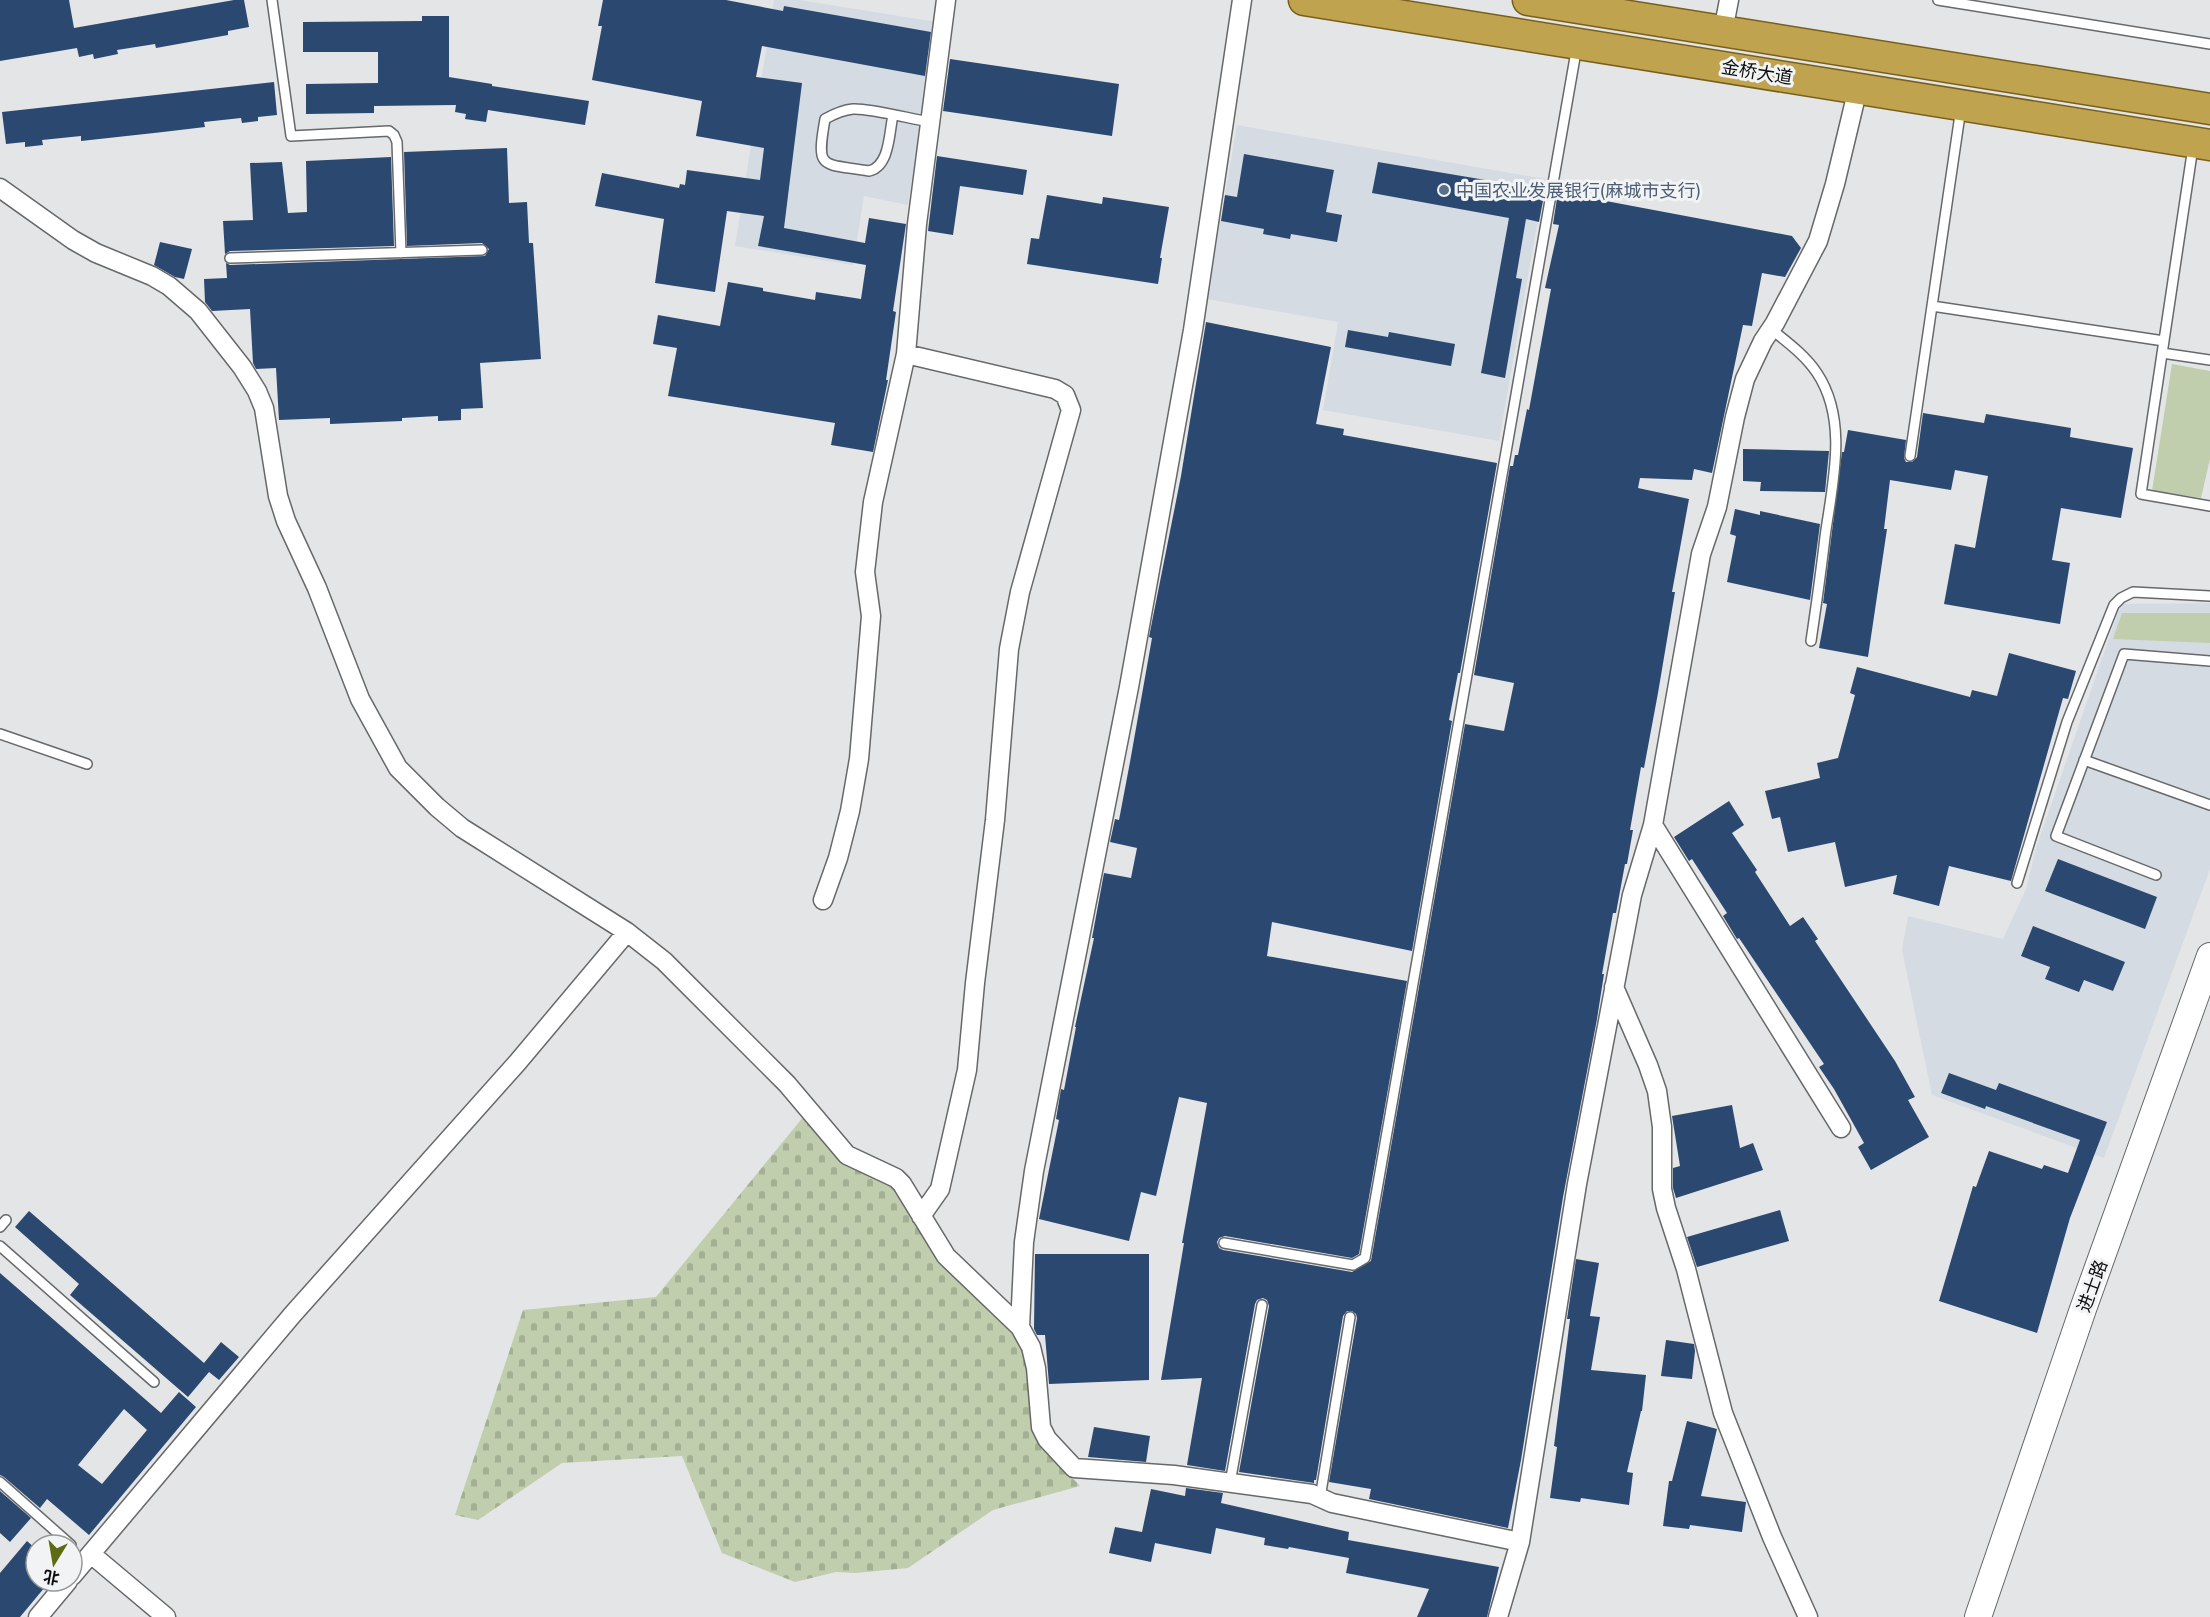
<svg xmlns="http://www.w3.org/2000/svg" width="2210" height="1617" font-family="'Public Sans','Noto Sans SC',sans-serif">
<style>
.built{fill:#d5dbe3}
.green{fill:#c0ceae}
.cemetery{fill:url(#cemetery-stones)}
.building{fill:#2b4970;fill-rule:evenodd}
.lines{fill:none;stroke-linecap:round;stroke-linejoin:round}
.service-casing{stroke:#676869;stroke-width:12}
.minor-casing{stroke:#676869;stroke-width:21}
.secondary-casing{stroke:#676869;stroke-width:28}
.trunk-casing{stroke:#78601c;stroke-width:33}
.service{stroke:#fff;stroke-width:9}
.minor{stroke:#fff;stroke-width:18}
.secondary{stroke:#fff;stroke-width:26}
.trunk{stroke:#c0a34f;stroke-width:30}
.service-dot{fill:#5c6f8a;stroke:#f1f3f4;stroke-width:2}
.labels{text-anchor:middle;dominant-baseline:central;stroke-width:6;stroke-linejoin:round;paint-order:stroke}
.street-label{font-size:18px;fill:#0d0d0e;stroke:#f1f3f4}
.service-label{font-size:18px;fill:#4e5e75;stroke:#f1f3f4;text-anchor:start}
</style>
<defs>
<pattern id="cemetery-stones" width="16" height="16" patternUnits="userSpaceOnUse" patternTransform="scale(1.5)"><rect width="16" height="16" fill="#c0ceae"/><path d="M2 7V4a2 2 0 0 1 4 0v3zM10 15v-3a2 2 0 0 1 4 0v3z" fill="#a4b094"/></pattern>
</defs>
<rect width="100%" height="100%" fill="#e4e5e7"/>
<path class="built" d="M774,0H799L937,22L908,205L864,196L853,265L735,246Z
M1237,125L1545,179L1499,441L1323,410L1338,322L1207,299Z
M2210,603V869L2104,1158L1932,1095L1902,950L1908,916L2003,939L2026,889L2036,848L2121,604Z"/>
<path class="green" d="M2172,364L2210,371V459L2201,498L2152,491Z
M2122,613H2210V643L2113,639Z"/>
<path class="cemetery" d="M804,1116L893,1184L1013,1329L1028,1355L1037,1441L1080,1486L993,1510L908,1568L856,1573L836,1572L795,1582L722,1553L682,1456L562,1463L478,1520L455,1515L523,1310L656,1297Z"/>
<path class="building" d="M0,0H69L74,28L234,0H244L249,27L228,31V35L156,48L155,44L117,50L118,54L94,59L93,54L79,57L77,48L0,61Z
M603,0H726L783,11L784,6L931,32L925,76L762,46L756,77L802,83L784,228L865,243L869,218L906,224L893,311L896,312L886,380H888L873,452L831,445L835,423L668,396L677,348L653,344L658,315L720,326L728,282L763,288V291L815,300L816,292L861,299L866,265L758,246L764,216L727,211L715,292L655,283L664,219L595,206L602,173L679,188L680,184L685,185L687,170L760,180L764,148L696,136L702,101L592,80L602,26H598Z
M422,16H449V77L492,84V86L589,101L585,125L488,110L486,122L465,119L466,114L455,112L456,105L374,106V113L306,114V84L378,83V52H303V22L422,21Z
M950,59L1119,84L1112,136L943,111Z
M274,82L277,115L258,117V121L242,123L241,118L204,122L205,127L163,132L81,141V136L42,140L43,145L25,147V142L6,144L2,112Z
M507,148L509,203L527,202L529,243H533L541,359L480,363L483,408L461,409V420L438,421V416L402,418V421L330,424V418L279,420L276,368L256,369L253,363L250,309L212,311L205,302L204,279L227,278L226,263L230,265L485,256L489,249L482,243L407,246L404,152Z
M1244,154L1334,170L1326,212L1342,215L1337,242L1291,234L1290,239L1263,234L1264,229L1221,221L1225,195L1237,197Z
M937,156L1027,170L1023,195L960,186L953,235L928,231Z
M391,157L394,246L230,251L225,254L223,221L253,220L250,163L282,162L288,213L307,212L306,161Z
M1378,162L1545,190L1539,222L1526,219L1516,278L1522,279L1505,378L1481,373L1509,218L1372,193Z
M1558,192L1792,236L1801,248L1785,277L1762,273L1752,326L1743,325L1712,473L1694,469L1692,480L1640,478L1638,488L1689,499L1672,592H1675L1658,693L1644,768L1641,767L1630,830H1633L1627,864H1625L1616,913H1613L1602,974H1604L1597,1019L1563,1197L1521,1460L1508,1528L1369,1499L1371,1489L1329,1482L1357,1318L1356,1314L1352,1311H1347L1343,1316L1316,1480H1314V1483L1239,1472L1269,1306L1267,1300L1263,1298L1257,1300L1255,1304L1225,1471L1187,1465L1202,1378L1161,1380L1184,1243H1182L1207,1103L1179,1097L1156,1196L1141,1192L1129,1241L1039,1219L1059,1120L1056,1119L1061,1089L1064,1090L1076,1027H1075L1094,938H1092L1104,873L1131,878L1137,848L1110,842L1115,819L1119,820L1130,762L1152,638L1149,637L1181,476L1206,322L1331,347L1316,424L1344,429L1343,435L1497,463L1460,673H1458L1449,720L1452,721L1412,951L1272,922L1267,956L1407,981L1359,1254L1352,1258L1225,1236L1219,1238L1217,1242L1219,1248L1223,1250L1352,1272L1371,1261L1465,724L1504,731L1514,683L1474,675L1510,466H1513L1515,455H1518L1527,409L1529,410L1551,289L1545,288L1559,225L1553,224Z
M1047,195L1102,204L1103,197L1169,207L1160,258H1162L1158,284L1027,264L1031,238L1039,239Z
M160,242L192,249L184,279L175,277L154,265Z
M1348,330L1388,337L1389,332L1455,344L1451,366L1345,347Z
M1923,413L1984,423L1986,414L2071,428L2070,437L2133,448L2121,518L2061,508L2052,560L2070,563L2060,624L1944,604L1955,544L1975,548L1988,476L1955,470L1951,490L1890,480L1884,529H1887L1868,657L1819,648L1827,604L1823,603L1842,452H1844L1848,430L1906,440L1904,458L1906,462H1912L1917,457Z
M1743,449L1829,451L1825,492L1760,491L1761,482L1743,481Z
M1735,509L1760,515V511L1820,524L1810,600L1727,582L1736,536L1730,534Z
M2009,653L2076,671L2068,699L2063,698L2011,881L1949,866L1939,906L1893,894L1897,875L1845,887L1835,842L1788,852L1780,817L1772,819L1765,791L1820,778L1817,763L1838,758L1855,695L1850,693L1857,667L1970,697L1972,690L1997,696Z
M1729,801L1744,825L1732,833L1757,870L1755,872L1790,926L1803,917L1818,939L1815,941L1895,1061L1915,1097L1908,1100L1929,1137L1871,1170L1858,1147L1864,1143L1834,1089L1819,1067L1824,1064L1739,938L1737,939L1723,916L1727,913L1692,859L1689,861L1674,837Z
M2058,859L2157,897L2145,929L2045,891Z
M2033,926L2125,962L2113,991L2084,980L2079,992L2045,979L2050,967L2021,956Z
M1949,1073L1996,1090L1999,1083L2107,1122L2070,1218L2037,1333L1939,1301L1973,1186L1976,1187L1989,1151L2042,1169L2044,1165L2068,1173L2080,1140L1986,1106L1985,1109L1941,1093Z
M1732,1105L1740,1148L1753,1143L1763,1170L1676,1198L1673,1188V1168L1680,1166L1672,1116Z
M1780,1210L1789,1241L1697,1267L1687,1237Z
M29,1211L204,1363L221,1342L239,1357L219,1380L209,1372L188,1397L70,1295L79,1284L15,1227Z
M1035,1254H1149V1380L1049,1384L1045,1335H1037L1034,1329Z
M1576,1259L1599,1263L1590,1316L1600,1317L1591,1370L1646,1375L1642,1411H1641L1627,1472L1633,1473L1629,1505L1581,1498L1580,1502L1550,1498L1557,1447L1554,1446L1570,1319H1567Z
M0,1273L161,1413L179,1392L196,1407L89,1535L47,1499L40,1508L4,1477L0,1475ZM124,1409L147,1430L102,1484L78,1465Z
M1666,1340L1694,1344L1695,1351L1692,1379L1661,1376Z
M1687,1421L1717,1429L1701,1496L1746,1502L1742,1532L1690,1525L1689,1529L1663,1526L1669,1481H1672Z
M1094,1427L1150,1436L1146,1462L1088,1457Z
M1186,1488L1223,1493L1221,1503L1349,1532L1348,1540L1499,1567L1487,1617H1417L1429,1589L1346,1573L1349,1558L1289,1547L1288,1549L1264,1545L1265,1538L1216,1528L1211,1554L1155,1543L1151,1562L1109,1553L1115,1527L1142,1532L1151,1489L1185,1496Z
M0,1491L31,1518L10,1542L0,1533Z
M27,1541L36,1549V1581H50L20,1617H0V1573Z"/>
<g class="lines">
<g class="service-casing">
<path id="service" d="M272,0L291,136L389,131L394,135L397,142L401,253
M1938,0L2210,44
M893,115C889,133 890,166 869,171C821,163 816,171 825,119C834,114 842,110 853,109C870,108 911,119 930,122
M2193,147L2141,494L2210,506
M230,258L482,250
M1932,306L2164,341
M1771,329C1787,342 1805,355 1817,373C1849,421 1832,485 1825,537C1821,572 1816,607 1811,641
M2162,353L2210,360
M1910,456L1961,108
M0,734L87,764
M2084,760L2210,805
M2156,875L2056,836L2124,654L2210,661
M2017,883L2067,722L2114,605L2121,598L2133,592L2210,596
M0,1227L6,1220
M1224,1243L1353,1265L1365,1258L1577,46
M0,1246L154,1382
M0,1482L71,1545
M1230,1483L1262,1305
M1320,1498L1350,1317"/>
</g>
<g class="minor-casing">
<path id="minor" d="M1723,31L1729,0
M0,188L73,240L96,253L152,276L169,286L198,311L242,367L257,391L264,408L278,496L286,521L317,588L360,699L398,768L437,807L462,828L627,932L664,961L787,1084L847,1155L896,1178L902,1184L946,1256L1020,1327L1031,1347L1036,1368L1041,1427L1047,1439L1074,1468L1174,1475L1312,1494L1332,1503L1520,1542
M906,354L1055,389L1065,395L1071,410L1020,592L1009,649L995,820L975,983L967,1070L940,1189L921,1216
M1653,825L1841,1128
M823,900L838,858L850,811L859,759L871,616L865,572L873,502L906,354L917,224L946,0
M1614,987L1648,1065L1657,1091L1662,1127V1189L1666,1208L1686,1269L1723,1413L1772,1537L1808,1617
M1020,1327L1024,1242L1034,1171L1129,687L1193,330L1242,0
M91,1554L166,1617
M72,1576L293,1314L517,1063L627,932
M38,1617L68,1581
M1498,1617L1520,1542L1577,1184L1632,895L1653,825L1701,554L1717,507L1735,417L1745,379L1763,341L1775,323L1818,241L1835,184L1858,88"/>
</g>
<g class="secondary-casing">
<path id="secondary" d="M1978,1617L2083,1309L2210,956"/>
</g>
<g class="trunk-casing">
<path id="trunk" d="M1304,0L2210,145
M1528,0L2210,109"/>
</g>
<use href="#service" class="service"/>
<use href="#minor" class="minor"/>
<use href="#secondary" class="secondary"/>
<use href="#trunk" class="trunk"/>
</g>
<circle class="service-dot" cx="1444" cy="190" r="6"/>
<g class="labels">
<g class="street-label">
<text transform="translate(1757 72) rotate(9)">金桥大道</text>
<text transform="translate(2092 1286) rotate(-70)">进士路</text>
</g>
<g class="service-label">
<text x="1456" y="190">中国农业发展银行(麻城市支行)</text>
</g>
</g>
<g transform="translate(54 1563) rotate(191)"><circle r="28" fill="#f1f3f4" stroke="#969798" stroke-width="1.5"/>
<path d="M0-4.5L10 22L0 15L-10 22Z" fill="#5d6b14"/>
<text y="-9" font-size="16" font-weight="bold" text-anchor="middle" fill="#0d0d0e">北</text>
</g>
</svg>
